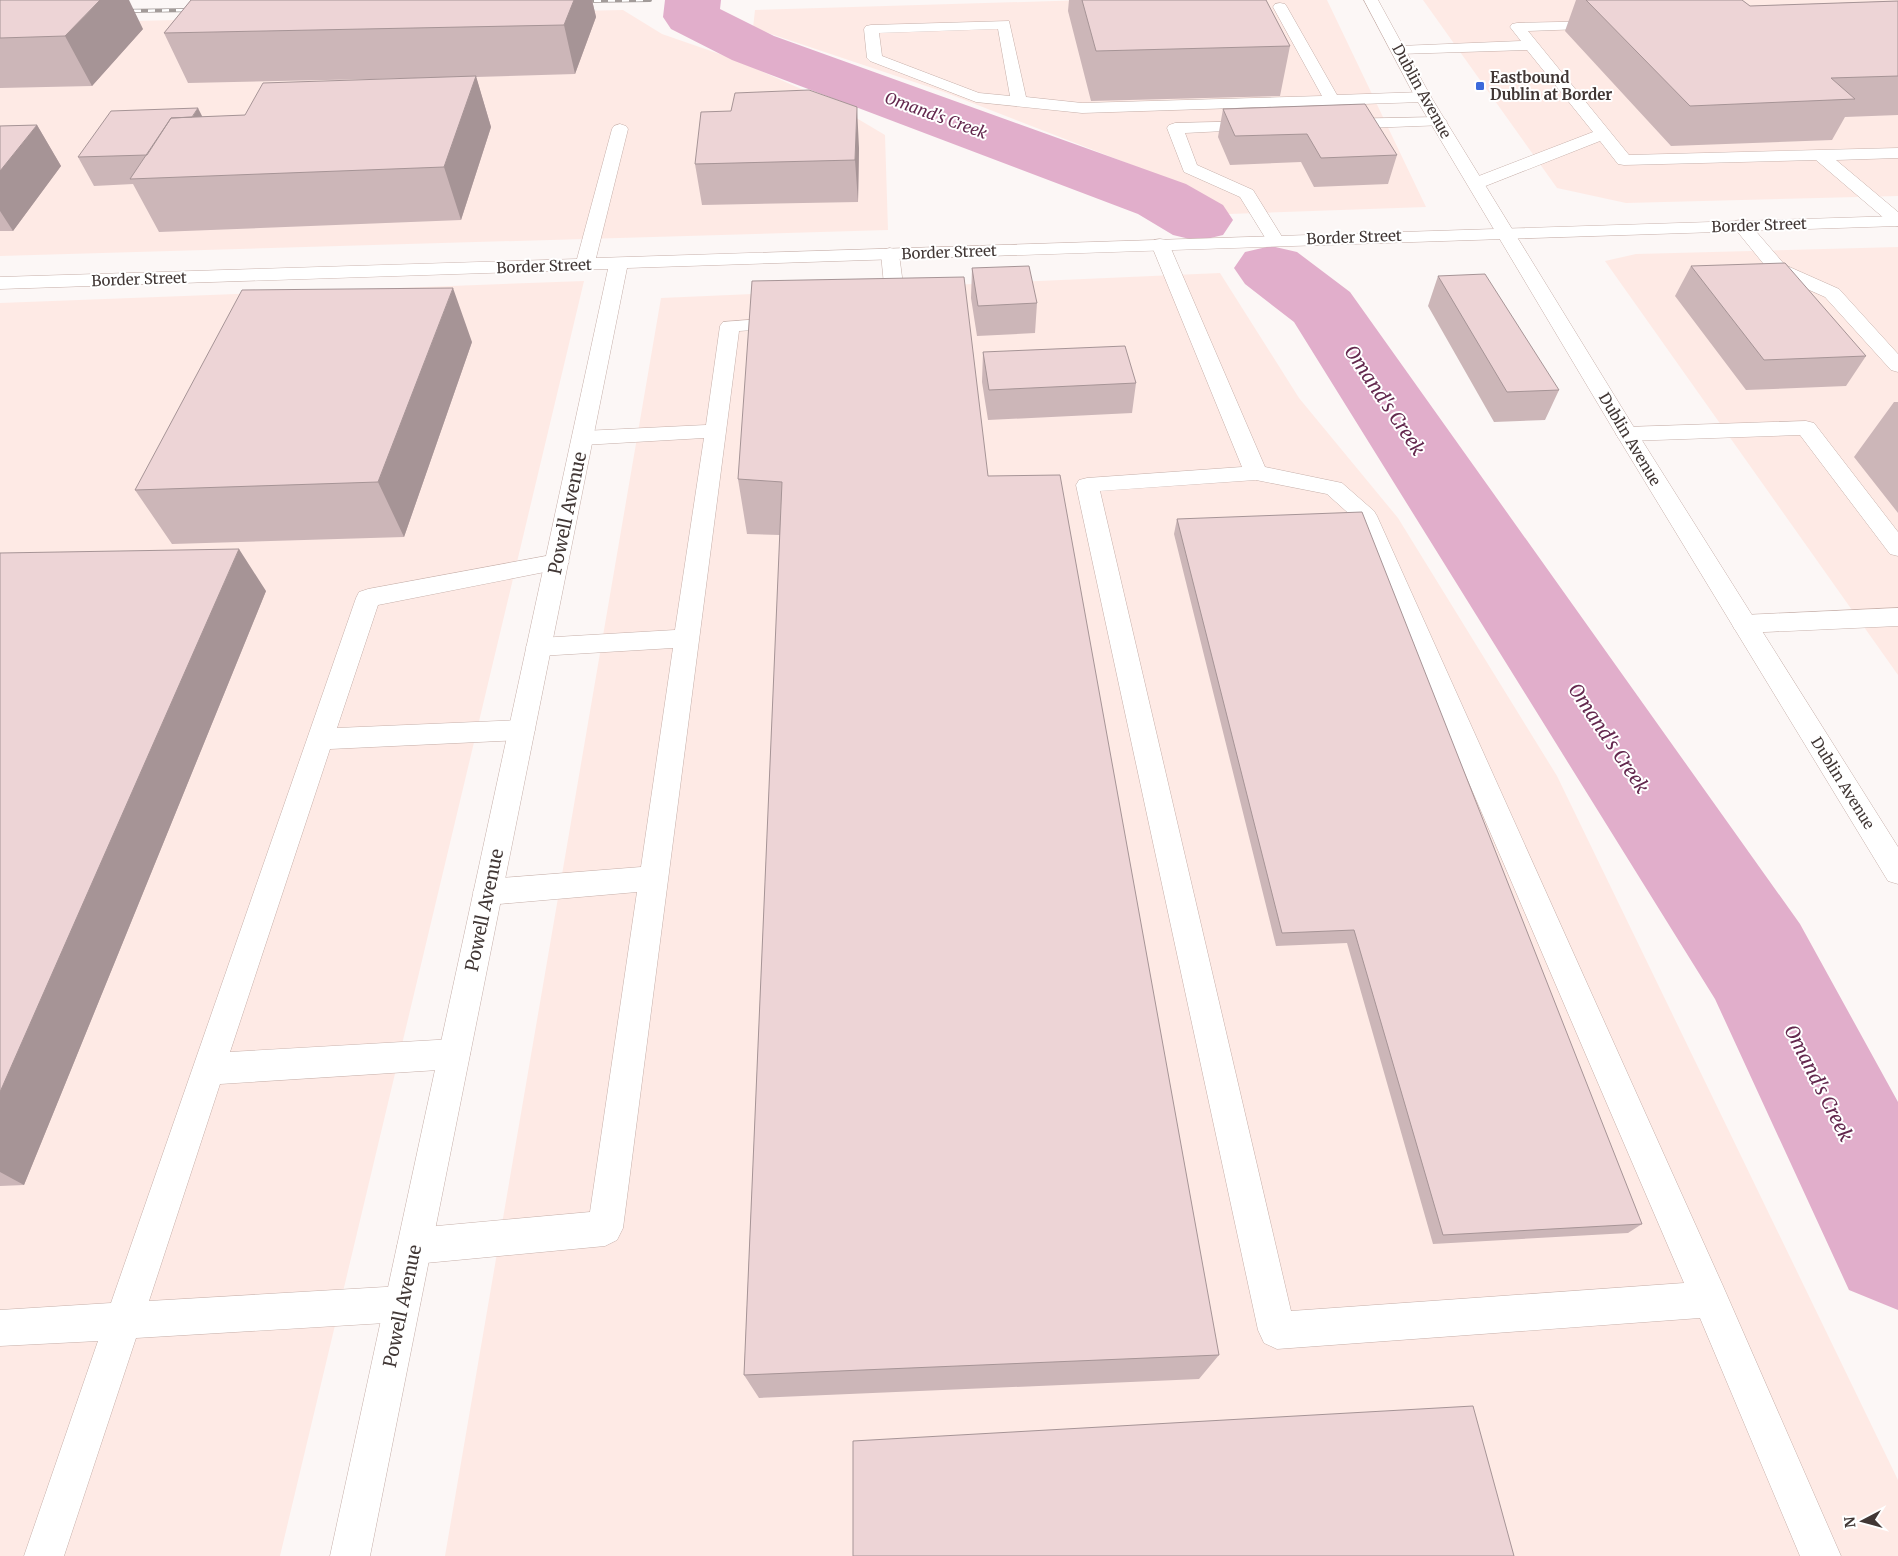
<svg xmlns="http://www.w3.org/2000/svg" width="1898" height="1556" font-family="Merriweather,serif">
<style>
.built{fill:#feeae5}
.lines{fill:none;stroke-linecap:round;stroke-linejoin:round}
.river{fill:#e1aecb;fill-rule:evenodd}
.lane-casing{stroke:#c6afa9;stroke-width:1}
.street-casing{stroke:#c6afa9;stroke-width:1}
.secondary-casing{stroke:#c6afa9;stroke-width:1}
.lane{fill:#fff;fill-rule:evenodd}
.street{fill:#fff;fill-rule:evenodd}
.secondary{fill:#fff;fill-rule:evenodd}
.rail-casing{stroke:#a29b99;stroke-width:4}
.rail{stroke:#fff;stroke-width:2.5;stroke-dasharray:7;stroke-linecap:butt}
.wall{fill:#ccb6b8}
.shaded-wall{fill:#a69496}
.building{fill:#edd4d6;stroke:#a69496}
.poi-dot{fill:#3c6adb;stroke:#fff;stroke-width:2}
.labels{text-anchor:middle;dominant-baseline:central;stroke-width:4;stroke-linejoin:round;paint-order:stroke}
.far-poi-label{font-size:15px;font-weight:bold;fill:#413735;stroke:#fff;text-anchor:start}
.far-street-label{font-size:15px;fill:#413735;stroke:#fff}
.far-water-label{font-size:16px;font-style:italic;fill:#63284e;stroke:#fff}
.street-label{font-size:18px;fill:#413735;stroke:#fff}
.water-label{font-size:19px;font-style:italic;fill:#63284e;stroke:#fff}
</style>
<rect width="100%" height="100%" fill="#fcf7f6"/>
<path class="built" d="M1087,0H1327L1426,207L1229,214L1186,186L944,92L753,28L755,10Z
M1423,0H1898V196L1626,203L1557,188Z
M623,10L662,34L734,59L826,100L885,135L888,230L0,256V24Z
M1898,247V675L1605,261L1636,254Z
M1220,273L1299,398L1398,518L1557,776L1898,1480V1556H445L661,298Z
M584,281L280,1556H0V303Z"/>
<g class="lines">
<path class="river" d="M665,0H721L720,9L774,36L1186,184L1223,205L1233,220L1223,235L1198,241L1173,235L1138,214L732,60L671,29L663,17Z
M1271,246L1297,252L1350,292L1800,924L1898,1102V1310L1849,1290L1715,999L1294,322L1245,284L1234,268L1245,252Z"/>
<g class="lane-casing">
<path id="lane" d="M1280,3L1285,4L1287,7L1337,95L1423,92L1429,94L1431,97L1429,100L1423,102L1082,113L976,102L870,61L867,58L864,29L866,26L871,25L1009,21L1026,97L1082,103L1322,96L1273,7L1275,4ZM998,29L1010,96L979,93L882,56L879,33Z
M1604,21L1609,22L1611,25L1609,28L1528,31L1629,155L1898,148V158L1836,160L1898,212V226L1892,225L1816,160L1624,165L1618,164L1600,141L1483,187L1477,188L1471,187L1468,183L1471,179L1593,132L1527,50L1399,54L1394,53L1392,50L1394,47L1399,46L1521,41L1510,27L1512,24L1517,23Z
M1439,117L1445,119L1447,122L1445,125L1340,129L1334,127L1332,124L1334,121L1340,119Z
M1257,121L1263,123L1265,126L1263,129L1185,133L1197,165L1253,190L1284,240L1281,244L1275,245L1269,244L1240,197L1184,172L1167,128L1169,125L1175,123Z
M1741,220L1747,221L1785,265L1839,289L1898,354V372L1891,370L1825,297L1771,273L1732,225L1735,221Z
M1160,239L1166,240L1169,244L1265,467L1342,483L1374,511L1377,516L1723,1286L1841,1556H1800L1700,1318L1277,1349L1264,1343L1258,1330L1076,485L1079,480L1087,478L1242,467L1151,244L1154,240ZM1256,480L1327,494L1356,520L1684,1283L1291,1311L1100,491Z
M890,248L897,250L899,254L907,315L904,319L897,321L890,319L887,315L881,254L883,250Z
M786,317L793,319L796,323L793,327L739,331L623,1228L617,1240L605,1246L415,1264L402,1259L397,1246L402,1233L415,1228L590,1212L637,892L488,905L478,901L473,892L478,883L488,879L641,867L673,648L539,656L530,654L526,647L530,640L539,638L675,630L704,438L583,445L575,443L572,438L575,433L583,431L706,425L720,326L723,322Z
M1806,421L1814,423L1898,532V556L1890,554L1800,435L1627,441L1619,439L1616,434L1619,429L1627,427Z
M557,554L565,556L569,562L565,568L378,605L337,728L522,720L531,723L535,730L531,737L522,740L330,749L230,1052L454,1039L465,1043L470,1054L465,1065L454,1069L220,1084L149,1301L402,1286L415,1291L420,1304L415,1317L402,1322L136,1338L64,1556H24L98,1341L0,1346V1310L111,1303L356,598L359,592L368,589Z
M1898,608V626L1744,633L1735,630L1732,624L1735,618L1744,615Z"/>
</g>
<g class="street-casing">
<path id="street" d="M620,124L626,126L628,129L596,258L1898,216V226L627,268L370,1556H330L608,269L0,289V277L577,259L612,129L614,126Z"/>
</g>
<g class="secondary-casing">
<path id="secondary" d="M1364,0H1378L1431,97L1638,434L1898,847V884L1888,881L1616,434L1415,97Z"/>
</g>
<use href="#lane" class="lane"/>
<use href="#street" class="street"/>
<use href="#secondary" class="secondary"/>
<g class="rail-casing">
<path id="rail" d="M580,1L650,0
M120,11L197,10"/>
</g>
<use href="#rail" class="rail"/>
</g>
<path class="wall" d="M0,0L143,29L92,86L0,88Z
M191,0H592L596,17L575,74L476,77L491,127L461,220L159,232L133,184L94,186L78,157L203,117L245,115L422,78L188,83L164,33Z
M1069,0H1266L1290,46L1280,96L1091,101L1068,11Z
M1576,0H1742L1750,6L1898,1V115L1845,117L1832,140L1671,146L1565,31Z
M1223,109L1397,155L1388,184L1314,187L1301,162L1230,165L1218,137Z
M731,111L859,148L858,202L702,205L695,164Z
M37,125L61,166L13,231H0V126Z
M1691,266L1866,356L1846,386L1746,390L1675,296Z
M972,268L1037,303L1035,333L977,336L971,298Z
M1438,276L1559,390L1545,420L1494,422L1428,306Z
M472,342L404,537L172,544L135,490Z
M983,352L1136,383L1132,413L988,420L982,382Z
M1894,402H1898V513L1854,457Z
M988,476L1219,1355L1199,1379L759,1398L744,1375L780,535L747,534L738,479Z
M1177,519L1642,1224L1628,1233L1433,1244L1347,943L1276,946L1174,534Z
M0,553L266,591L24,1185L0,1186Z"/>
<path class="shaded-wall" d="M100,0H129L143,29L92,86L65,36Z
M574,0H592L596,17L575,74L564,25Z
M476,76L491,127L461,220L444,167Z
M857,107L859,148L858,202L855,160Z
M198,108L212,136L169,154Z
M37,125L61,166L13,231L0,211V171Z
M453,288L472,342L404,537L378,482Z
M239,549L266,591L24,1185L0,1172V1092Z"/>
<path class="building" d="M0,0H100L65,36L0,38Z
M191,0H574L564,25L164,33Z
M1082,0H1266L1290,46L1096,51Z
M1586,0H1742L1750,6L1898,1V76L1831,78L1855,99L1690,106Z
M476,76L444,167L130,179L171,118L245,115L263,83Z
M809,90L857,107L855,160L695,164L701,112L731,111L735,93Z
M1365,104L1397,155L1321,158L1307,134L1235,136L1223,109Z
M198,108L192,117L171,118L147,155L78,157L111,111Z
M37,125L0,171V126Z
M1785,263L1866,356L1764,360L1691,266Z
M1029,266L1037,303L978,306L972,268Z
M1485,274L1559,390L1507,392L1438,276Z
M964,277L988,476L1060,475L1219,1355L744,1375L782,482L738,479L752,281Z
M453,288L378,482L135,490L242,290Z
M1125,346L1136,383L989,390L983,352Z
M1362,512L1642,1224L1443,1235L1354,930L1282,933L1177,519Z
M239,549L0,1092V553Z
M1473,1406L1514,1556H853V1441Z"/>
<rect class="poi-dot" x="1475" y="81" width="10" height="10" rx="2.5"/>
<g class="labels">
<g class="far-poi-label">
<text x="1490" y="77">Eastbound<tspan x="1490" dy="17">Dublin at Border</tspan></text>
</g>
<g class="far-street-label">
<text transform="translate(1422 91) rotate(61)">Dublin Avenue</text>
<text transform="translate(1759 225) rotate(-2)">Border Street</text>
<text transform="translate(1354 237) rotate(-2)">Border Street</text>
<text transform="translate(949 252) rotate(-2)">Border Street</text>
<text transform="translate(544 266) rotate(-2)">Border Street</text>
<text transform="translate(139 279) rotate(-2)">Border Street</text>
<text transform="translate(1630 439) rotate(59)">Dublin Avenue</text>
<text transform="translate(1843 783) rotate(58)">Dublin Avenue</text>
</g>
<g class="far-water-label">
<text transform="translate(936 115) rotate(20)">Omand's Creek</text>
</g>
<g class="street-label">
<text transform="translate(567 513) rotate(-78)">Powell Avenue</text>
<text transform="translate(484 910) rotate(-78)">Powell Avenue</text>
<text transform="translate(402 1306) rotate(-78)">Powell Avenue</text>
</g>
<g class="water-label">
<text transform="translate(1385 400) rotate(56)">Omand's Creek</text>
<text transform="translate(1609 738) rotate(56)">Omand's Creek</text>
<text transform="translate(1819 1083) rotate(63)">Omand's Creek</text>
</g>
</g>
<g transform="translate(1863 1521) rotate(264)" stroke="#ffffff" stroke-width="4" paint-order="stroke">
<path d="M0-4L9 19L0 12L-9 19Z" fill="#413735"/>
<text y="-8" font-size="14" font-weight="bold" text-anchor="middle" fill="#413735">N</text>
</g>
</svg>
